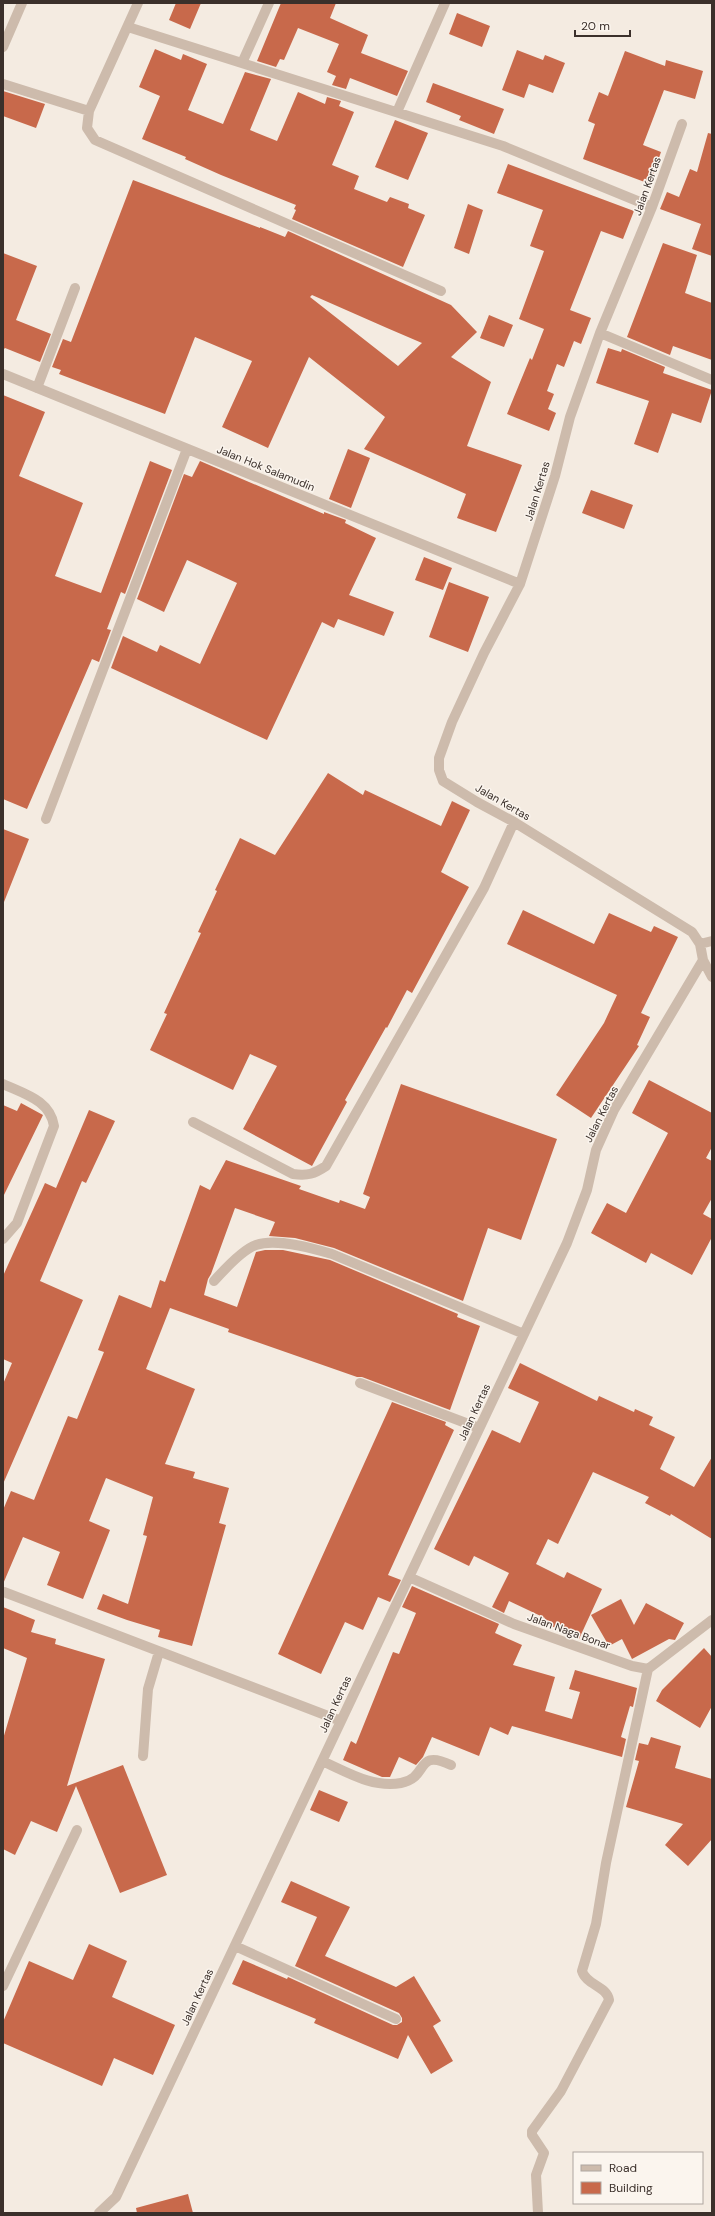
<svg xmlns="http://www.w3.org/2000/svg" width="715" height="2216" font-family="'DM Sans',sans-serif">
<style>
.building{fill:#c8694b;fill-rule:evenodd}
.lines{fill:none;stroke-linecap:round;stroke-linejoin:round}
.minor{stroke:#cdbbac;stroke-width:10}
.labels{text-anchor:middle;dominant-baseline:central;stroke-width:3;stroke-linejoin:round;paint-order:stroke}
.street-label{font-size:11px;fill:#3b302b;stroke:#fbf5ee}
</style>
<rect width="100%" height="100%" fill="#f4ebe1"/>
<path class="building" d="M176,3H201L190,29L169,20Z
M281,3H336L330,18L368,35L361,53L408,71L397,96L350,78L346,89L332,85L336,76L327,72L339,44L298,28L284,60L280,59L276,67L257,61Z
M457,13L490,26L482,47L449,34Z
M155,49L181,60L183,54L207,64L188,110L223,124L245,72L271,79L250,130L277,141L298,92L325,104L327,97L341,101L339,106L354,112L332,165L359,176L354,189L387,202L390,197L409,204L408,208L425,215L403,267L292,219L296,210L294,209L296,205L221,175L185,159L186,157L142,139L160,96L139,87Z
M517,50L543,60L545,55L565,63L553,93L529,84L524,98L502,90Z
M625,51L665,66L666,60L703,71L695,99L664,90L643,145L661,152L650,184L583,159L595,124L588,121L599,92L608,96Z
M433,83L504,109L494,134L459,120L461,116L426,102Z
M3,91L45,104L36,128L3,116Z
M395,120L428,133L408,180L375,167Z
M708,133L712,134V256L692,249L701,224L660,209L667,192L679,197L690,169L697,172Z
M508,164L634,211L623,239L601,231L570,310L591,318L581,344L574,341L564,367L557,364L547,391L554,394L548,409L556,413L549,431L507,414L530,358L532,360L544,329L519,319L544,251L530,246L543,210L497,193Z
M133,180L260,228V227L285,237L288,231L451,305L477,332L451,357L491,382L467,446L522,465L496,532L457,518L466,494L364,449L385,417L309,357L268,448L222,427L252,361L195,337L165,414L59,374L61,370L52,367L63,339L71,342ZM312,295L387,328L422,343L398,366L310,297Z
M468,204L483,210L469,254L454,248Z
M663,243L697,255L685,293L712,303V360L673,346L670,355L627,337Z
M3,253L37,266L16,320L51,334L40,362L5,348L3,350Z
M489,315L513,325L504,347L480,338Z
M608,348L621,352L622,349L665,367L663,373L712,390L701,423L672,413L658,453L634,444L649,401L596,383Z
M3,395L45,412L19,476L83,503L55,576L101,593L150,461L172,470L125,594L121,592L107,629L111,630L99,662L92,659L27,809L3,799Z
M348,449L370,458L351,508L329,499Z
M200,461L324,514V512L346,520L345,523L376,538L349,595L394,612L384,636L338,619L334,628L322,622L267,740L111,668L123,636L157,652L160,645L200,664L237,583L187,560L164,612L137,599L184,474L192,477Z
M591,490L633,505L624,529L582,513Z
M424,557L452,568L443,590L415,580Z
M449,582L489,597L468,652L429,637Z
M328,773L363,795L365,790L441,826L452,801L470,810L441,872L469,887L412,993L407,990L387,1028L386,1027L345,1100L347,1102L312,1166L243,1129L277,1066L250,1054L233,1090L150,1050L167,1014L164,1013L201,933L198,932L217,891L215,890L240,838L275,855Z
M3,829L29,839L4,902L3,901Z
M523,910L594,944L609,913L651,932L654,926L678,937L641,1013L650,1017L637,1045L639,1046L591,1118L556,1095L604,1023L617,995L507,944Z
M649,1080L712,1113V1147L706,1158L712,1161V1198L703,1214L712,1219V1237L692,1275L651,1253L646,1263L591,1233L607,1203L626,1213L668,1133L632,1113Z
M401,1084L557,1139L521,1240L488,1228L463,1301L334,1248L295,1238L269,1236L275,1222L235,1208L211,1274L208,1279L204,1295L237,1307L256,1252L265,1250H283L330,1260L458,1314L457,1317L480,1326L450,1410L362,1377H357L228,1332L229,1329L170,1308L146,1369L195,1389L165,1464L195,1472L193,1478L229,1488L219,1523L226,1525L192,1646L158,1637L160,1630L127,1620L97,1609L103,1594L128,1604L147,1536L143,1535L153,1497L106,1478L89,1521L110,1530L83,1599L47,1585L60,1552L23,1537L3,1584V1510L11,1491L34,1500L68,1416L77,1419L104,1352L98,1350L119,1295L151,1308L160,1280L165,1282L200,1185L210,1190L226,1160L301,1186L299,1189L339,1203L340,1200L365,1209L370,1197L363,1194Z
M21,1103L43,1115L3,1197V1105L17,1111Z
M89,1110L115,1121L86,1183L82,1181L40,1281L83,1300L3,1484V1384L12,1363L3,1359V1276L45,1183L56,1188Z
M520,1363L597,1401L599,1396L634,1412L635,1409L653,1417L649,1425L675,1437L660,1469L694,1487L712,1457V1539L671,1514L670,1516L645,1503L649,1497L593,1472L558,1544L548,1539L536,1564L564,1578L567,1572L602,1589L579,1639L543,1622L545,1618L509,1601L504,1613L492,1607L509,1573L474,1556L469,1566L434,1549L492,1430L520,1443L539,1402L508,1388Z
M392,1402L446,1422L445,1425L454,1430L388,1575L401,1580L390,1602L378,1597L363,1630L345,1622L321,1674L278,1654Z
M412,1586L499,1624L495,1633L522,1645L513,1665L555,1677L545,1711L572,1719L580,1692L569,1689L575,1670L637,1688L633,1707L630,1706L621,1737L626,1739L622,1757L512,1726L508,1735L490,1727L479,1756L432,1737L423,1757L416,1765L399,1757L390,1777H382L343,1760L351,1741L356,1744L393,1652L399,1654L416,1613L402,1607Z
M621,1599L634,1625L646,1603L684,1623L675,1640L669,1639L632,1659L622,1639L609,1646L591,1615Z
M3,1607L35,1620L31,1632L56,1639L55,1644L105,1659L67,1786L123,1765L167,1875L120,1893L76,1786L57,1832L31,1821L15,1855L3,1849V1739L27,1658L3,1648Z
M704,1648L712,1657V1706L700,1728L656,1701L662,1690Z
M651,1737L681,1746L675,1768L712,1779V1839L688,1866L665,1845L683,1824L626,1807L639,1761L635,1760L639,1743L648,1745Z
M319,1790L348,1802L339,1822L310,1810Z
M291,1881L350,1907L325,1956L396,1987L414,1976L441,2021L433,2026L453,2061L431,2074L408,2035L398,2059L314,2023L316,2019L232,1984L243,1960L287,1979L288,1977L393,2025H397L402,2022V2018L399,2013L295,1966L317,1917L281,1902Z
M89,1944L127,1961L112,1997L175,2025L153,2075L114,2058L102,2086L3,2043V2022L29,1961L73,1980Z
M188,2194L193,2213H137L136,2208Z"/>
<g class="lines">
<path class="minor" d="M138,3L89,111L87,128L95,140L441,291
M128,27L503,146L652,207
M3,47L22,3
M242,63L269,3
M3,84L89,111
M397,112L445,3
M600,333L712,380
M3,374L520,584
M37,388L75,288
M46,819L187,449
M700,944L712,941
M703,960L712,977
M3,1084C24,1094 50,1100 54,1126L17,1223L3,1239
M193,1122L293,1174C308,1176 314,1174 326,1166L484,888L514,822
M214,1281C223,1271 244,1249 256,1245C277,1238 312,1248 332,1254L524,1334
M360,1383L479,1428
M409,1577L514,1624L632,1666L648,1669L712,1620
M4,1592L341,1721
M143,1756L148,1689L159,1652
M322,1761C347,1772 372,1788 401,1783C429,1778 415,1748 451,1765
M235,1946L396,2019
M3,1986L77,1830
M99,2213L116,2197L567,1243L587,1190L596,1150L614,1110L703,960L700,944L692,932L514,822L477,802L443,781L439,770V758L452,722L484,653L520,584L555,476L570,417L600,333L652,207L682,124
M538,2213L536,2175L544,2153L532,2135V2131L561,2091L609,2000C607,1986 586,1985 582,1971L596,1924L606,1863L648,1669"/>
</g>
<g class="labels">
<g class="street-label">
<text transform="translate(647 186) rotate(-70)">Jalan Kertas</text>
<text transform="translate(266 468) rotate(22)">Jalan Hok Salamudin</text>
<text transform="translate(537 491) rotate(-73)">Jalan Kertas</text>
<text transform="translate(503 802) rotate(30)">Jalan Kertas</text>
<text transform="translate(601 1114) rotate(-63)">Jalan Kertas</text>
<text transform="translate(474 1412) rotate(-65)">Jalan Kertas</text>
<text transform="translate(569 1631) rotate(20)">Jalan Naga Bonar</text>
<text transform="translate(335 1704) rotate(-65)">Jalan Kertas</text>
<text transform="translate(197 1997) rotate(-65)">Jalan Kertas</text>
</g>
</g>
<rect width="715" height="2216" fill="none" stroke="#3b302b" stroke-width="8"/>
<rect x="573" y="2152" width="130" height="52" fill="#fbf5ee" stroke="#aea6a0"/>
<rect x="581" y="2165" width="20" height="6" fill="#cdbbac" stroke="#aea6a0"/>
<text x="609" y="2172" font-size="12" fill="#3b302b">Road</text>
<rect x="581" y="2182" width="20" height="12" fill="#c8694b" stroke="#aea6a0"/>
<text x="609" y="2192" font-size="12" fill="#3b302b">Building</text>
<path d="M575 30v6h55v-6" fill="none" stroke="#3b302b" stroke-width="2"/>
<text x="581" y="30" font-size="12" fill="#3b302b" stroke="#fbf5ee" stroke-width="3" paint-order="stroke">20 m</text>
</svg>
